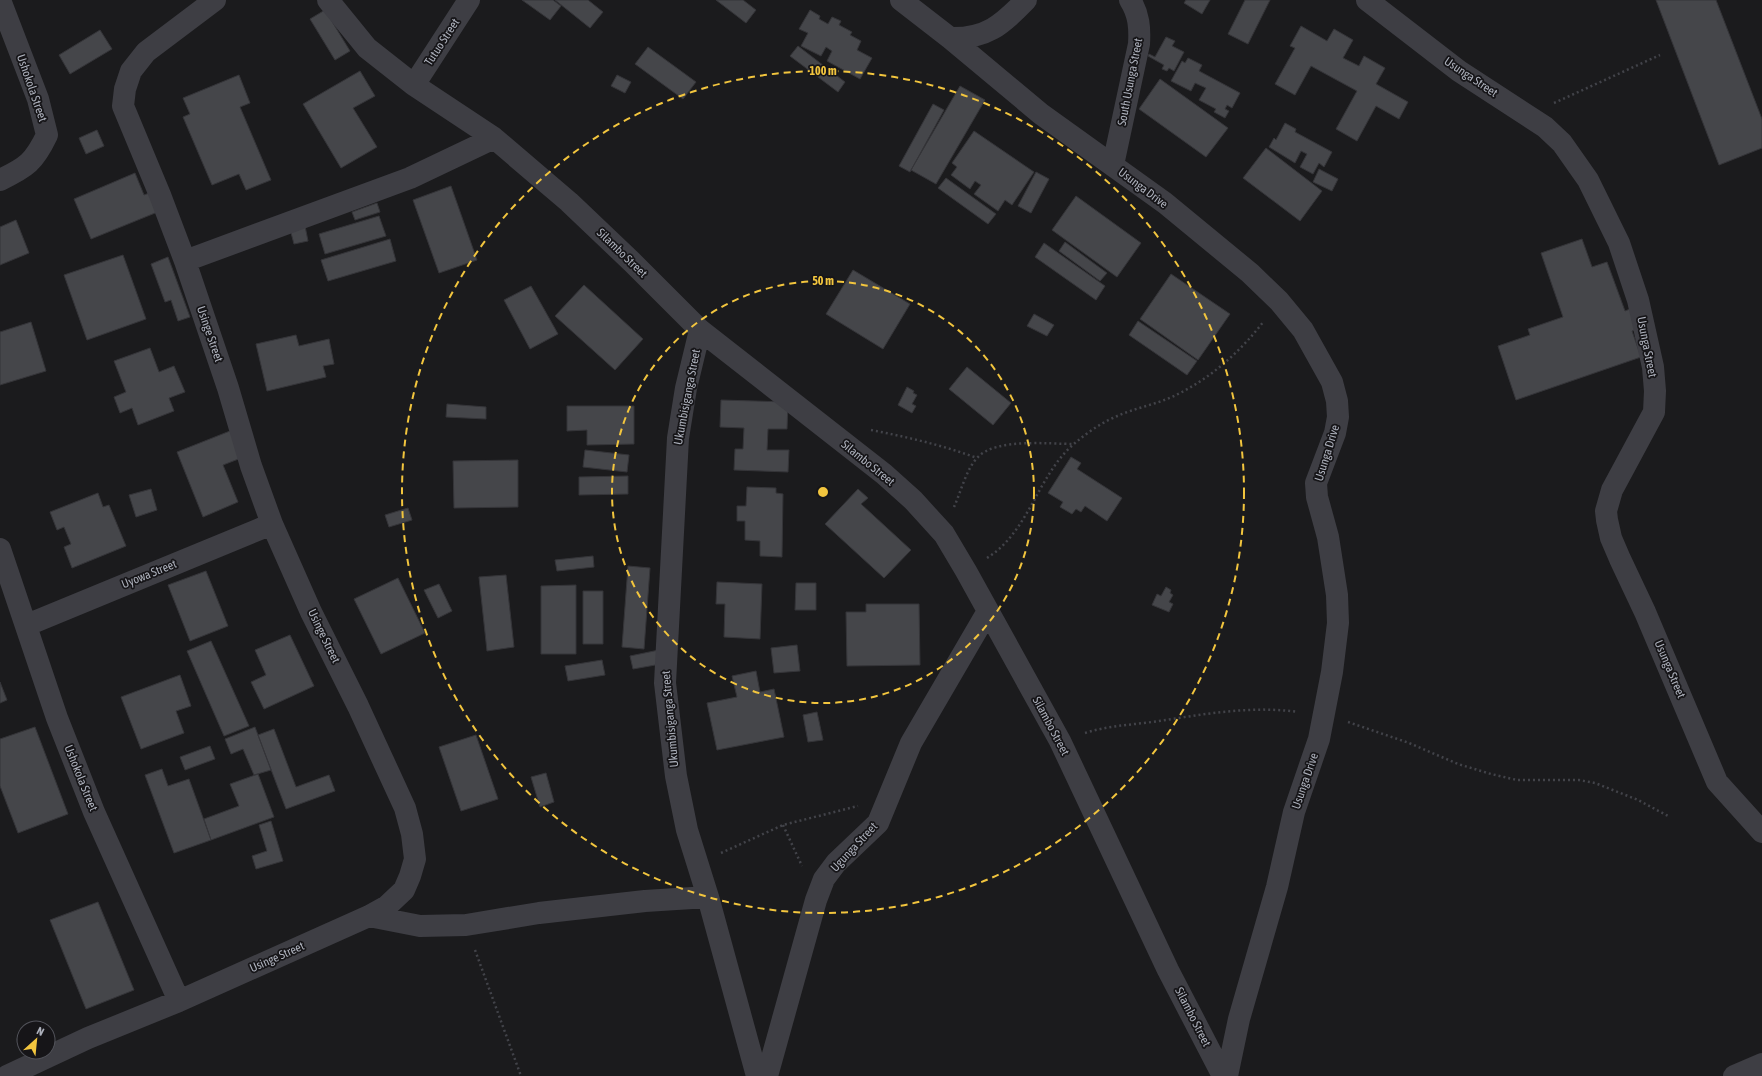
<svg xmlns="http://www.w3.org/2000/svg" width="1762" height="1076" font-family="'Asap Condensed',sans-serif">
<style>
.building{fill:#45464a;stroke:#353539}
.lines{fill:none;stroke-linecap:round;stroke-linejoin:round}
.path{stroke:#424349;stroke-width:2.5;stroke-dasharray:2 3;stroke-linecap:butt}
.street{stroke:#3e3e44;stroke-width:22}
.ring{fill:none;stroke:#f2c53e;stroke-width:2;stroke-dasharray:7 5}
.labels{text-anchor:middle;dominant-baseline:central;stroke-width:3.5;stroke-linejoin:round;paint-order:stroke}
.street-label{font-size:12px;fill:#adb1bc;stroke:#161518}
.centre{fill:#f2c53e;stroke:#161518;stroke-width:2}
.ring-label{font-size:12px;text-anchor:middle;font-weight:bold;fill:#f2c53e;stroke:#161518;stroke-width:3.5;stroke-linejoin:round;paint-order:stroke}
</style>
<rect width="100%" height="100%" fill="#1b1b1d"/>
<path class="building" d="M522,0H553L561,6L550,20Z
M555,0H588L603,12L590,28Z
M716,0H743L756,10L746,23Z
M1186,0H1210L1202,14L1184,3Z
M1245,0H1270L1248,44L1228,34Z
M1656,0H1716L1762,119V148L1719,165Z
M325,10L350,51L335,60L310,19Z
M810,10L820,16L819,19L828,24L832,17L841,21L839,25L852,32L850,35L861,41L857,50L872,58L860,79L827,61L832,51L826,47L821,56L801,46L808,33L799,29Z
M1301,26L1327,41L1334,29L1353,40L1343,58L1359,66L1364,56L1385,68L1376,84L1408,102L1399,119L1376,106L1357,141L1336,129L1357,91L1311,66L1295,95L1275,84L1295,48L1290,46Z
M100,30L112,49L70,74L59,55Z
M1166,37L1175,41L1172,46L1184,52L1174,71L1169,68L1167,71L1162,69L1164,65L1148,56L1149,54L1155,57Z
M798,46L845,82L838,92L790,56Z
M648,47L696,82L683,99L635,64Z
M1188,58L1202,65L1199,71L1240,93L1232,108L1227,105L1225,109L1229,111L1225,118L1214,112L1216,109L1199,100L1206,88L1195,83L1191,91L1171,81L1182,61L1185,63Z
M360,71L375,96L353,108L377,147L341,168L303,104Z
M239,75L250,103L240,107L271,180L246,190L239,174L212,185L183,117L190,114L183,98Z
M617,75L631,82L625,93L611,86Z
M1160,79L1228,128L1206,157L1139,109Z
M960,86L985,100L936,184L911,170Z
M933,104L944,110L910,172L899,166Z
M1285,123L1296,129L1295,132L1332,152L1324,167L1319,163L1313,174L1300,167L1307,154L1301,151L1295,163L1269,147L1274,138L1276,140Z
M97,130L104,146L86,154L79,138Z
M974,131L1034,172L1012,205L1005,200L998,211L974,194L981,185L975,181L970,189L951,175L957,167L952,163Z
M1266,148L1322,191L1300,221L1243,178Z
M1319,169L1338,179L1332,191L1313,182Z
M1036,172L1049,179L1031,213L1018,206Z
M135,173L144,195L152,192L160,211L91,239L74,199Z
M946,178L996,214L988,224L938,188Z
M451,186L477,260L439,273L413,200Z
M1076,196L1141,243L1117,277L1052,230Z
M377,203L380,212L355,220L352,212Z
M379,216L386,236L325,254L319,234Z
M16,220L29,253L0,265V227Z
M305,226L308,241L294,244L290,229Z
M390,239L396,261L328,281L321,260Z
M1582,239L1592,267L1607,262L1625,311L1630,309L1637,329L1632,331L1641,357L1516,400L1498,346L1530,335L1528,329L1563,317L1541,253Z
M1065,242L1107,273L1100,281L1059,251Z
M1044,243L1105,286L1096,300L1035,257Z
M123,255L146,319L87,340L64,275Z
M168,257L190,317L178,321L171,300L165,302L151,264Z
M853,270L910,304L883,349L826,314Z
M1171,274L1230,314L1198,360L1140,319Z
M584,285L643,339L615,370L555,316Z
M531,286L558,334L530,349L504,300Z
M1034,314L1054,325L1047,336L1027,326Z
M1138,321L1197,361L1187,375L1129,335Z
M31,322L46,371L0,385V332Z
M296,335L299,346L329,339L334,364L323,366L326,377L267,391L256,344Z
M150,348L159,372L174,366L185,392L169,398L174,411L138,425L132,408L120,413L114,397L126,392L114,361Z
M967,367L1011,403L993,425L949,389Z
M907,387L914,391L913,393L917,395L912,404L916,406L912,413L898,405Z
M721,400L788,402L787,429H768L767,450H789L788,472L734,470L735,449H743L744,428L720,427Z
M447,404L486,407V419L446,417Z
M567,406H634V444L587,445V430L567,431Z
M230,431L241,458L223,465L238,502L203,517L177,452Z
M585,450L629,455L627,472L583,467Z
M1071,457L1081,463L1077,469L1122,498L1107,521L1085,506L1081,512L1076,509L1072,514L1060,507L1063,502L1048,493Z
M518,460V507L454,508L453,461Z
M628,476V494L579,495V477Z
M747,487L776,488V493L783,494L782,557L760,556V541L745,540V521H737V506H746Z
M151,489L157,510L136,517L129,495Z
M858,489L868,498L861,504L911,550L884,578L825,524Z
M98,493L103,507L109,505L126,546L72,568L64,547L71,544L64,527L57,530L50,512Z
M408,508L412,520L389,527L385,515Z
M593,556L594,567L557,571L555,560Z
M628,566L650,568L644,649L622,647Z
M206,571L228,626L190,641L168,585Z
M506,575L514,647L487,651L479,577Z
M398,578L425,633L381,654L354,599Z
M717,582L762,584L760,639L724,637L725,604H716Z
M796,583H816V610H795Z
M439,584L452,611L438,618L424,590Z
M576,585V654H541V586Z
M1166,587L1171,590L1170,593L1173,595L1169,602L1173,604L1169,612L1152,605L1157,594L1161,596Z
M583,591H603V644H583Z
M866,604H919L920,665L847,666L846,612H866Z
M290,635L314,686L264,709L251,682L266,675L255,650Z
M211,641L249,726L224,736L187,651Z
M797,645L800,671L774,673L771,648Z
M659,650L661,664L633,669L630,656Z
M602,660L605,675L568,681L565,666Z
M756,671L760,692L774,689L784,737L717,750L707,703L737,697L732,676Z
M180,675L191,706L176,711L184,733L141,749L121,697Z
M0,682L7,700L0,703Z
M817,712L823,740L808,742L803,715Z
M35,727L68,814L18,833L0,786V739Z
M255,727L271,770L254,775L243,749L231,754L225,739Z
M274,729L296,787L329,775L335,791L286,809L258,735Z
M476,735L498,799L461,811L439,747Z
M210,746L215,759L185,770L180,757Z
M162,769L168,786L189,779L211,840L174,853L145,775Z
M546,773L554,802L540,807L531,777Z
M258,774L274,817L211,840L204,819L239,806L230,784Z
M271,821L283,861L256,869L252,856L267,851L259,825Z
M98,902L134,990L86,1009L50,920Z"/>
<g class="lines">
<path class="path" d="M1554,103L1660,55
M871,430C907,437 942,445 977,458
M954,507C961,492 966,469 978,457C996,438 1049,444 1074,444
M987,558C1030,531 1037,475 1075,443C1086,434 1099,424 1113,418C1133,408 1156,405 1176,395C1211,378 1240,352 1264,321
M1348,722L1409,743L1458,764L1491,774L1517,780H1579L1595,783L1638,800L1670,817
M1085,733C1107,726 1129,725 1152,722C1200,715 1249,705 1298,712
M783,825L802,866
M721,853L783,825L858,806
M475,950L521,1076"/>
<path class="street" d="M328,0L367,48L414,85L494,138L569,202L632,262L700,330L884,474L913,500L944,534L966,571L1060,741L1168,970L1223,1076
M901,0L950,38L1041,114L1165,203L1250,273L1279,301L1303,330L1332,382L1337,401L1338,417L1335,433L1316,483L1317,497L1328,537L1337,595L1338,623L1332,672L1319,739L1294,812L1277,887L1239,1019L1227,1076
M1367,0L1459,71L1545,127L1562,143L1588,180L1619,243L1638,300L1653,367L1655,391L1654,412L1612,490L1606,511L1607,520L1611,538L1620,559L1645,612L1717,782L1762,832
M950,38C986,39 1002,25 1026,0
M414,85L469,0
M1113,165L1139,44C1140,28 1139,14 1130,0
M0,180C27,167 34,162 47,135L38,99L0,0
M185,261L410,178L494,138
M700,330L686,388L678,438L665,683L676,776L687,830L708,897L757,1076
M0,549L57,718L94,812L179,1001
M27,625L272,524
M369,916L420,926L466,925L539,913L645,901L708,897
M7,1076L88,1038L179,1001L369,916L387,906L404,890L410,876L415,859L412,834L405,808L358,706L311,612L272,524L251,466L228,388L185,261L160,195L123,106L125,89L131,71L146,52L215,0
M767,1076L816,900L824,879L836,863L878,823L911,743L988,611
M1734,1076L1762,1064"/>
</g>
<g class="ring">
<circle cx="823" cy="492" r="211"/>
<circle cx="823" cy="492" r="421"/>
</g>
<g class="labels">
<g class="street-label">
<text transform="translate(442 42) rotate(-57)">Tutuo Street</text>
<text transform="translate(1471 77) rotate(34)">Usunga Street</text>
<text transform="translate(1130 82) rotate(-79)">South Usunga Street</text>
<text transform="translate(32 88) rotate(71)">Ushokola Street</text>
<text transform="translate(1143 188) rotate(37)">Usunga Drive</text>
<text transform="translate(622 253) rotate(44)">Silambo Street</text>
<text transform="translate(210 334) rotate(71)">Usinge Street</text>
<text transform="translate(1647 347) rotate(79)">Usunga Street</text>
<text transform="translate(687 397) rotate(-79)">Ukumbisiganga Street</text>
<text transform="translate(1327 453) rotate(-73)">Usunga Drive</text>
<text transform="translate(868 463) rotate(39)">Silambo Street</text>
<text transform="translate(149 574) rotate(-22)">Uyowa Street</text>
<text transform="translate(324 636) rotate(64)">Usinge Street</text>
<text transform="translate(1670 669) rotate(67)">Usunga Street</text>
<text transform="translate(670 719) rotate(-95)">Ukumbisiganga Street</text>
<text transform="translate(1051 726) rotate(62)">Silambo Street</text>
<text transform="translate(81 778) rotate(68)">Ushokola Street</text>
<text transform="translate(1305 781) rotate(-71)">Usunga Drive</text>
<text transform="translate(854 847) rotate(-47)">Ugunga Street</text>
<text transform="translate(277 957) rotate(-24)">Usinge Street</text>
<text transform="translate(1193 1017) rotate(63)">Silambo Street</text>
</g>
</g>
<circle cx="823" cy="492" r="6" class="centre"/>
<g class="ring-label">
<text x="823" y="75">100 m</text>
<text x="823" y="285">50 m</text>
</g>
<g transform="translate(36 1040) rotate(27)"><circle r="19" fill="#161518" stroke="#52535a"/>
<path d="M0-3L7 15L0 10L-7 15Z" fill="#f2c53e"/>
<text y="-6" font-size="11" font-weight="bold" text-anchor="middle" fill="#adb1bc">N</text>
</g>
</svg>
